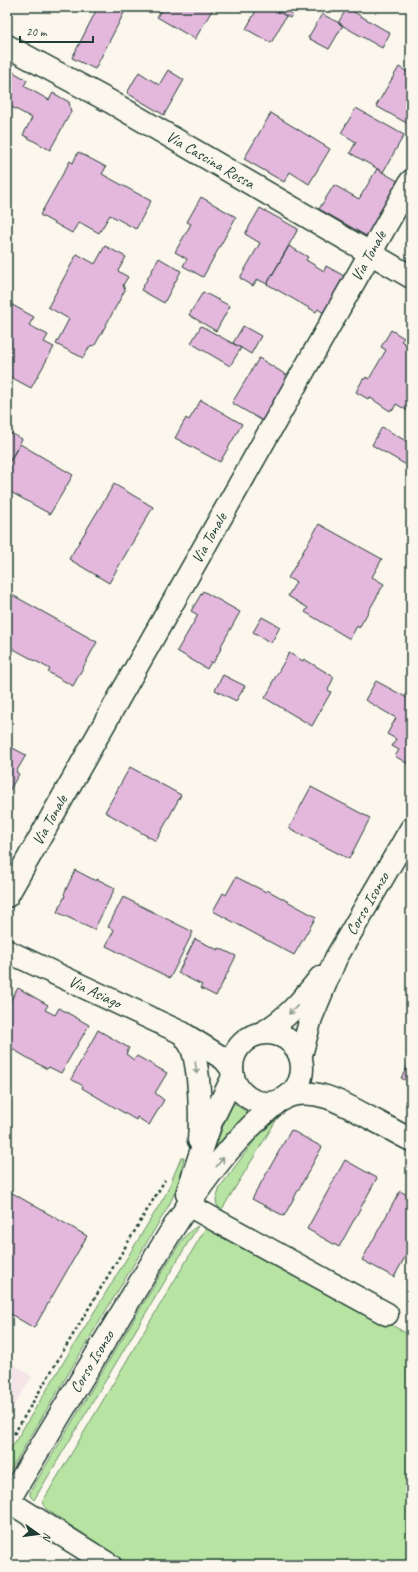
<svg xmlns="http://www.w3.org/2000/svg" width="418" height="1572" font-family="Caveat,sans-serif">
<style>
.built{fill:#f4e4e8}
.green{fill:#b7e4a2;stroke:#6b906b}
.building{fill:#e4b8dd;stroke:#1f3d34}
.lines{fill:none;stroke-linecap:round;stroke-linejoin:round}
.minor-casing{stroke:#1f3d34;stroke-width:25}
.path{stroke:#1f3d34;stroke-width:2.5;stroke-dasharray:3 3;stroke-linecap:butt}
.minor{stroke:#fbf7ec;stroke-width:22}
.oneway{stroke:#8d9a90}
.labels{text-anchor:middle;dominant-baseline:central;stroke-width:4;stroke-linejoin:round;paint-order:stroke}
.street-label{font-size:16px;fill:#1f3d34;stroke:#fbf7ec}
</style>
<rect width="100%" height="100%" fill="#fbf7ec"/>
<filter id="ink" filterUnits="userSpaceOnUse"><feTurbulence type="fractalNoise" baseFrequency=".025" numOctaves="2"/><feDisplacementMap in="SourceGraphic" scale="8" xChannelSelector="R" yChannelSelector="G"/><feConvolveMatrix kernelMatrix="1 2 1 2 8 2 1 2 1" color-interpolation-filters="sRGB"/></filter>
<g filter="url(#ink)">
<path class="built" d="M7,1361L23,1370L32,1377L7,1416Z"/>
<path class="green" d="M232,1102L248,1113L216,1151L214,1150Z
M281,1111L277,1119L221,1211L217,1205L216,1200L220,1187L268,1122Z
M181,1158H184L178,1186L168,1207L7,1476V1455L166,1194Z
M198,1226L34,1500L30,1496V1492L170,1259C177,1248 185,1232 198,1226Z
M207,1226L213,1228L388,1326L390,1324L411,1336V1565H130L46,1509L43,1501Z"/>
<path class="building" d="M98,7H127L95,69L72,58Z
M163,7H214L195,39L157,17Z
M258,7H270L286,16L271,43L246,29Z
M270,7H296L290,18Z
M347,8L390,33L382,48L338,23Z
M322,14L343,25L329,49L308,38Z
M399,67L411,74L410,125L376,106Z
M8,69L27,80L24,86L49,100L53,93L69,102L71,112L50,150L23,135L32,118L12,107L11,111L7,109Z
M168,70L184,80L164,115L127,93L139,72L159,85Z
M356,108L404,135L383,172L350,153L356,142L341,133Z
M271,113L330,149L309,184L290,172L284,182L244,159Z
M78,152L106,167L102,174L151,201L136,229L110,215L99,233L79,222L72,233L40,215L70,161L73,163Z
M377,169L401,183L370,238L319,209L334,185L359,199Z
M201,197L236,217L203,277L183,266L187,259L175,252L191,224L187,222Z
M260,208L298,229L267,284L257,279L253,286L240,278L260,243L245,234Z
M105,246L126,257L118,271L128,277L123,285L125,290L95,345L90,346L83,358L56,344L69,319L48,307L77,254L95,264Z
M289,246L308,257L306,260L324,271L326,266L346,277L325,314L318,309L316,312L267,284Z
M159,258L181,271L164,303L141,290Z
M203,292L230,306L216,331L189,315Z
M7,302L34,317L29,325L48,335L44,342L54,347L31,388L7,375Z
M201,326L241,348L230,366L191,343Z
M243,326L261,336L251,354L233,343Z
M391,330L404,338L401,341L411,347L410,412L396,404L393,410L391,409L390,411L369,397L368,399L356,392L363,379H365L366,377L369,379L386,350L381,347Z
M259,358L288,376L263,421L232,403Z
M201,400L242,424L220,462L175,438L186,418L189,420Z
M382,427L411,444V460L408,466L372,445Z
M7,431L22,439L7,466Z
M20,444L73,475L50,514L7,490V466Z
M114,484L153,507L109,583L69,559Z
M319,524L382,559L372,577L384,584L359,628L357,626L350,639L305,612L308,608L288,596L296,582L288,578Z
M203,591L240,612L221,646L222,647L213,663L211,662L207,669L177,651L198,615L191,611Z
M7,592L97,642L73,686L48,672L50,669L10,647L7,653Z
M262,617L280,627L271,643L253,632Z
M289,653L303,661L304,659L334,677L328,690L331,692L312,726L265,698L273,684L272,683Z
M223,675L245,686L236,701L215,690Z
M376,681L411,700V766L395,756L399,750L392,746L396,739L387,734L396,718L365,700Z
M7,745L26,755L16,772L19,774L9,791L7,790Z
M130,767L181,795L156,841L105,812Z
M311,787L370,818L349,859L289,828Z
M75,870L96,881L97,879L115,888L94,930L57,912L65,896L64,894Z
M236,877L266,892L267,890L316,917L294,955L213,911L223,893L226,895Z
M123,897L193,932L170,978L106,946L114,930L108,927Z
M195,939L218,950L219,948L236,956L216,996L200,988L202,985L178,973Z
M18,988L48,1005L45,1010L55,1015L59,1008L89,1025L61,1073L49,1067L47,1069L7,1046V1006Z
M98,1030L129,1048L126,1054L134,1060L137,1056L167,1073L155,1093L164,1100L149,1125L137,1117L136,1120L82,1088L83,1086L71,1079Z
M411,1060V1083L401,1078Z
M291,1130L322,1147L284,1216L252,1199Z
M345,1160L377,1178L339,1247L307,1229Z
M7,1190L87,1236L34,1328L7,1312Z
M400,1191L411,1197V1246L394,1277L362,1260Z
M28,1559L38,1565H25Z"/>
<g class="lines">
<g class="minor-casing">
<g id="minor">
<path id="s1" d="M7,46L111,102L411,277"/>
<path id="s2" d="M7,896L411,181"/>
<path id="s3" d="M7,951L182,1033L224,1059L232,1069"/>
<circle cx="267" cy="1068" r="35"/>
<path d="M182,1033C185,1037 188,1041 191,1046C200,1067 201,1117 199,1140"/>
<path d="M262,1033C287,1019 303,999 320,978"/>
<path id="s4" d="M301,1055L311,1018L336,958L411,829"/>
<path d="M288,1096C318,1087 344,1104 370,1118C384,1125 397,1133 411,1140"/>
<path d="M187,1194L211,1122L233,1077"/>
<path d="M188,1205L387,1314"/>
<path d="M8,1501L110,1565"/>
<path id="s5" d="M7,1503C46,1437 86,1372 126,1306C170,1233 212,1155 279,1101"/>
</g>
</g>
<path class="path" d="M14,1434L165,1180"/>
<use href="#minor" class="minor"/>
</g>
<defs><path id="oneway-shaft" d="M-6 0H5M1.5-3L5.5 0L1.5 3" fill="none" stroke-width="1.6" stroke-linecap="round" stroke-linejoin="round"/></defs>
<g class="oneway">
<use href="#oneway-shaft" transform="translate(293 1010) rotate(136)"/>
<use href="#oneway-shaft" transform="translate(196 1068) rotate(84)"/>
<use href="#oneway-shaft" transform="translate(220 1162) rotate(-51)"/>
</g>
</g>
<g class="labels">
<g class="street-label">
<text stroke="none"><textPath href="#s1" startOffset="233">Via Cascina Rossa</textPath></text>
<text stroke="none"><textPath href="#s2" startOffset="735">Via Tonale</textPath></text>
<text stroke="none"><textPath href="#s2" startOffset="411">Via Tonale</textPath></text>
<text stroke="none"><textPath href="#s2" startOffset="87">Via Tonale</textPath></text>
<text stroke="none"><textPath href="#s4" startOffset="166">Corso Isonzo</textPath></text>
<text stroke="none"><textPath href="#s3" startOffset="97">Via Asiago</textPath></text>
<text stroke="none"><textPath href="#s5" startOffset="165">Corso Isonzo</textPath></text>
</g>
</g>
<rect width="418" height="1572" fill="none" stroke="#fbf7ec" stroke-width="24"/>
<rect x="12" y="12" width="394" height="1548" fill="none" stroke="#1f3d34" stroke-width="1.5" filter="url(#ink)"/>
<g transform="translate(38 1534) rotate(104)" stroke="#fbf7ec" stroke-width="3" paint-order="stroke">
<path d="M0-3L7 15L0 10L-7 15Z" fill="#1f3d34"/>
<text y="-6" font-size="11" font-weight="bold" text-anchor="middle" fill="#1f3d34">N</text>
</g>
<path d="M20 36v6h73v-6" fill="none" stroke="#1f3d34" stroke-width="2"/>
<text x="26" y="36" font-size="12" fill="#1f3d34" stroke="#fbf7ec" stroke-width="3" paint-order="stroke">20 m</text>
</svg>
